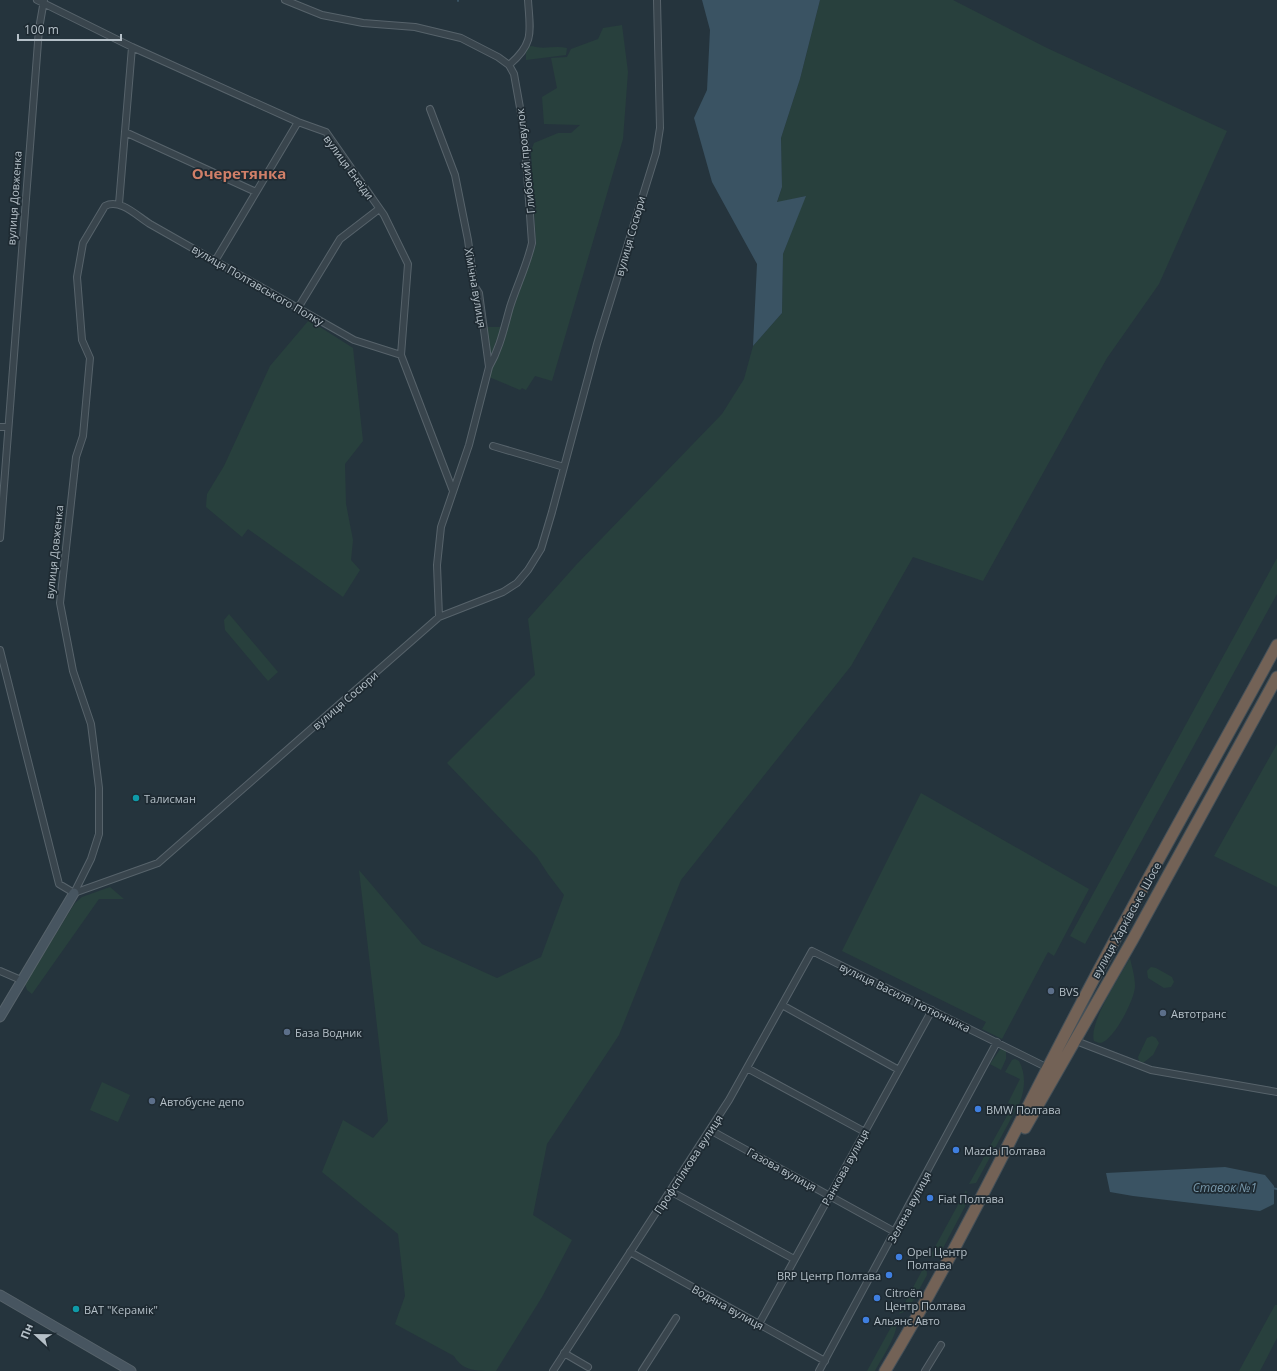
<svg xmlns="http://www.w3.org/2000/svg" width="1277" height="1371" font-family="'Open Sans',sans-serif">
<style>
.green{fill:#28403d}
.water{fill:#3a5363}
.lines{fill:none;stroke-linecap:round;stroke-linejoin:round}
.stream{stroke:#3a5363;stroke-width:2}
.street-casing{stroke:#57636b;stroke-width:8}
.secondary-casing{stroke:#57636b;stroke-width:11}
.highway-casing{stroke:#445058;stroke-width:13}
.street{stroke:#39454d;stroke-width:6}
.secondary{stroke:#475560;stroke-width:9}
.highway{stroke:#736256;stroke-width:11}
.culture-dot{fill:#0f9aa8;stroke:#1e2a32;stroke-width:1.5}
.service-dot{fill:#5c6f8a;stroke:#1e2a32;stroke-width:1.5}
.shop-dot{fill:#3f7fe0;stroke:#1e2a32;stroke-width:1.5}
.labels{text-anchor:middle;dominant-baseline:central;stroke-width:3.5;stroke-linejoin:round;paint-order:stroke}
.street-label{font-size:11px;fill:#b5c0c8;stroke:#1e2a32}
.poi-label{font-size:11px;fill:#b5c0c8;stroke:#1e2a32;text-anchor:start}
.water-label{font-size:12px;font-style:italic;fill:#7797aa;stroke:#1e2a32}
.district-label{font-size:15px;font-weight:bold;fill:#d07f68;stroke:#1e2a32}
</style>
<rect width="100%" height="100%" fill="#25343d"/>
<path class="green" d="M820,0H953L1047,48L1227,131L1159,284L1107,358L983,581L913,557L851,666L681,880L619,1035L547,1144L533,1215L572,1240L542,1297L496,1371C475,1371 463,1371 454,1356L395,1324L405,1296L398,1234L322,1172L343,1120L373,1138L388,1121L359,870L422,944L497,978L541,957L564,895L548,874L537,857L447,763L535,675L528,619L576,565L722,414L744,379L753,346L782,313L783,254L805,196L777,203L782,187L781,138L800,79Z
M622,25L628,72L623,139L552,381L535,376L526,390L522,388L520,390L489,377L492,366L503,345L512,312L536,245L531,151L534,143L558,133H571L580,125L544,124L542,97L557,88L551,58L567,57L571,49L598,39L603,28Z
M532,46C544,50 555,45 567,48L566,55L526,60V53L528,47Z
M309,320L353,348L363,441L345,464L346,504L353,540L351,560L360,570L343,597L248,529L242,537L206,507L207,494L224,466L270,366Z
M487,327H501L490,359Z
M1277,558V594L1085,944L1070,936Z
M229,614L278,672L268,681L225,630L224,620Z
M1277,744V887L1214,856Z
M921,793L1089,889L1054,956L1048,952L1002,1039L982,1029L986,1022L842,951Z
M110,887L124,899H99L32,994L27,990L25,984L75,903L82,897Z
M1130,958C1132,967 1135,977 1135,986C1135,999 1115,1037 1103,1042C1100,1044 1097,1042 1094,1041C1088,1023 1121,975 1130,958Z
M1151,967L1156,968L1172,977L1174,982L1171,987L1164,988L1148,978L1147,971Z
M1152,1036L1156,1038L1159,1043L1153,1055L1143,1063L1139,1061L1138,1057L1147,1038Z
M1001,1048L1006,1050V1059L1001,1070L990,1064Z
M1015,1059L1019,1061C1026,1074 1025,1088 1020,1102L976,1183L969,1184L1013,1105L1008,1103L1020,1079L1005,1072L1012,1060Z
M102,1082L130,1095L118,1122L90,1110Z
M966,1190L969,1199L942,1250L935,1257L929,1258Z
M926,1263L927,1275L908,1310L899,1314Z
M1275,1305H1277V1338L1260,1371H1239Z
M896,1318C901,1331 881,1359 875,1371H867Z"/>
<path class="water" d="M702,0H820L800,79L781,138L782,187L777,202L806,196L783,254L782,313L753,346L757,264L712,182L694,118L707,90L710,30Z
M1225,1167L1265,1175L1274,1186V1204L1260,1211L1133,1196L1110,1192L1106,1173Z"/>
<g class="lines">
<path class="stream" d="M458,0V1
M1272,1188L1277,1189"/>
<g class="street-casing">
<path id="street" d="M37,0L132,47L298,122L326,132L384,215L408,264L401,355L453,491
M285,0L322,15L363,23L415,27L461,38L498,57L509,65L514,74L524,130L532,243C527,265 517,285 510,307C504,328 500,348 489,367
M509,65C535,43 530,31 528,0
M430,109L455,175L468,240L474,285L479,293L489,367L469,445L441,527L437,565L439,617
M125,132L256,192
M119,204L132,47
M215,261L298,122
M298,308L340,239L379,209
M0,427H8
M493,446L564,467
M0,538L39,29L44,0
M0,650L59,884L74,893
M74,893L158,863L439,617L503,592L517,583L528,570L541,549L552,512L597,344L656,153L660,128L657,0
M74,893L91,859L99,834V788L91,724L73,671L60,603L76,457L83,436L90,358L82,340L77,277L83,243L105,206C120,198 137,216 150,224L354,340L401,355
M0,971L21,980
M782,1005L899,1070
M1076,1041L1151,1070L1277,1092
M747,1068L865,1132
M710,1130L895,1232
M670,1191L794,1259
M630,1252L825,1361
M759,1324L932,1010
M564,1353L588,1367
M553,1371L729,1100L812,951L1048,1068
M642,1371L676,1318
M819,1371L997,1042
M925,1371L941,1345"/>
</g>
<g class="secondary-casing">
<path id="secondary" d="M0,1017L74,893
M0,1295L131,1371"/>
</g>
<g class="highway-casing">
<path id="highway" d="M1025,1128L1133,939L1277,677
M885,1371C958,1250 1018,1123 1084,998C1146,879 1213,763 1277,645"/>
</g>
<use href="#street" class="street"/>
<use href="#secondary" class="secondary"/>
<use href="#highway" class="highway"/>
</g>
<g class="culture-dot">
<circle cx="136" cy="798" r="4"/>
<circle cx="76" cy="1309" r="4"/>
</g>
<g class="service-dot">
<circle cx="1051" cy="991" r="4"/>
<circle cx="1163" cy="1013" r="4"/>
<circle cx="287" cy="1032" r="4"/>
<circle cx="152" cy="1101" r="4"/>
</g>
<g class="shop-dot">
<circle cx="978" cy="1109" r="4"/>
<circle cx="956" cy="1150" r="4"/>
<circle cx="930" cy="1198" r="4"/>
<circle cx="899" cy="1257" r="4"/>
<circle cx="889" cy="1275" r="4"/>
<circle cx="877" cy="1298" r="4"/>
<circle cx="866" cy="1320" r="4"/>
</g>
<g class="labels">
<g class="street-label">
<text transform="translate(525 161) rotate(-96)">Глибокий провулок</text>
<text transform="translate(349 167) rotate(54)">вулиця Енеїди</text>
<text transform="translate(14 198) rotate(-86)">вулиця Довженка</text>
<text transform="translate(630 236) rotate(-74)">вулиця Сосюри</text>
<text transform="translate(258 285) rotate(30)">вулиця Полтавського Полку</text>
<text transform="translate(476 288) rotate(80)">Хімічна вулиця</text>
<text transform="translate(54 552) rotate(-84)">вулиця Довженка</text>
<text transform="translate(345 700) rotate(-41)">вулиця Сосюри</text>
<text transform="translate(1126 920) rotate(-61)">вулиця Харківське Шосе</text>
<text transform="translate(905 997) rotate(26)">вулиця Василя Тютюнника</text>
<text transform="translate(688 1164) rotate(-57)">Профспілкова вулиця</text>
<text transform="translate(845 1167) rotate(-61)">Ранкова вулиця</text>
<text transform="translate(782 1169) rotate(29)">Газова вулиця</text>
<text transform="translate(909 1207) rotate(-62)">Зелена вулиця</text>
<text transform="translate(728 1307) rotate(29)">Водяна вулиця</text>
</g>
<g class="poi-label">
<text x="144" y="798">Талисман</text>
<text x="1059" y="991">BVS</text>
<text x="1171" y="1013">Автотранс</text>
<text x="295" y="1032">База Водник</text>
<text x="160" y="1101">Автобусне депо</text>
<text x="986" y="1109">BMW Полтава</text>
<text x="964" y="1150">Mazda Полтава</text>
<text x="938" y="1198">Fiat Полтава</text>
<text x="907" y="1251">Opel Центр<tspan x="907" dy="13">Полтава</tspan></text>
<text x="881" y="1275" text-anchor="end">BRP Центр Полтава</text>
<text x="885" y="1292">Citroën<tspan x="885" dy="13">Центр Полтава</tspan></text>
<text x="84" y="1309">ВАТ "Керамік"</text>
<text x="874" y="1320">Альянс Авто</text>
</g>
<g class="water-label">
<text x="1225" y="1187">Ставок №1</text>
</g>
<g class="district-label">
<text x="239" y="173">Очеретянка</text>
</g>
</g>
<g transform="translate(36 1335) rotate(292)" stroke="#1e2a32" stroke-width="3" paint-order="stroke">
<path d="M0-3L7 15L0 10L-7 15Z" fill="#b5c0c8"/>
<text y="-6" font-size="11" font-weight="bold" text-anchor="middle" fill="#b5c0c8">Пн</text>
</g>
<path d="M18 34v6h103v-6" fill="none" stroke="#b5c0c8" stroke-width="2"/>
<text x="24" y="34" font-size="12" fill="#b5c0c8" stroke="#1e2a32" stroke-width="3" paint-order="stroke">100 m</text>
</svg>
